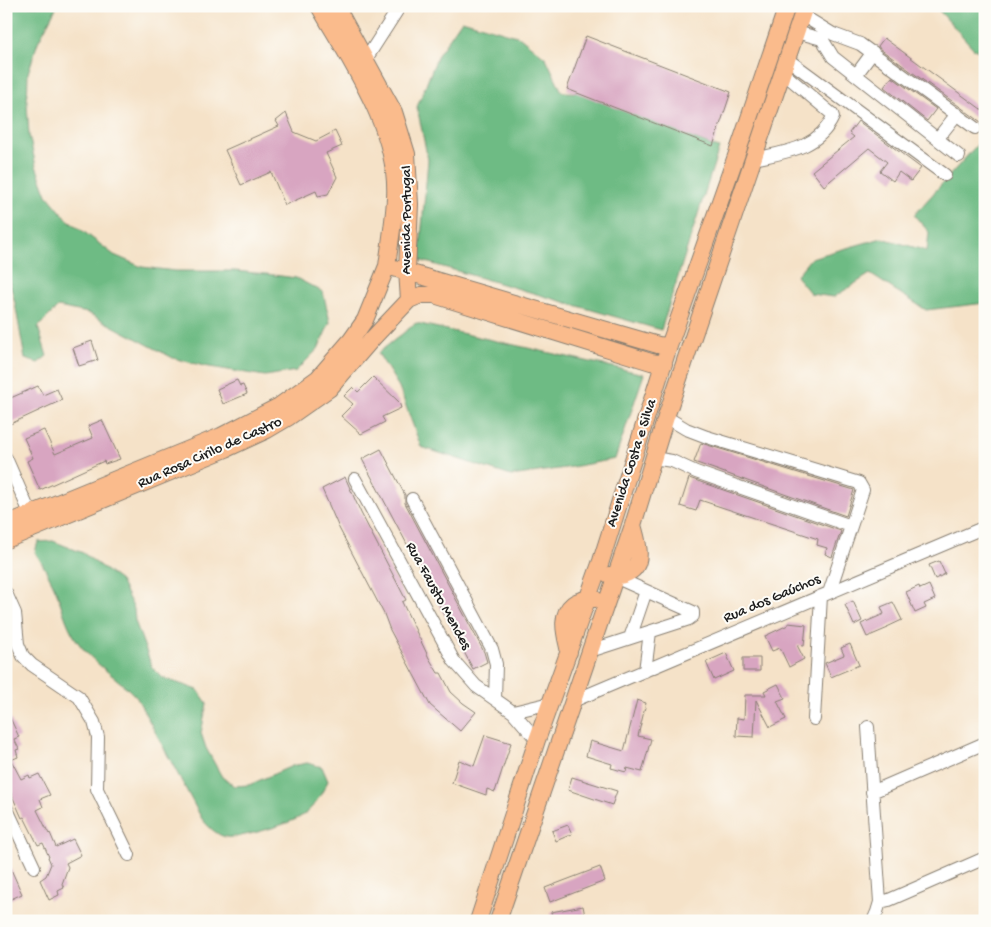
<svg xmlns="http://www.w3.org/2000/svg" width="991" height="927" font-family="'Gochi Hand',sans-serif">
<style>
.forest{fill:#6ebb84;stroke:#456c50}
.building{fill:#d8a5c1}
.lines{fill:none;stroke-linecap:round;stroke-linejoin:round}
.minor-casing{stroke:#887f72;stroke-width:14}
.major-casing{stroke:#887f72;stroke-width:18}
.minor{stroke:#fff;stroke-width:12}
.major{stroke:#fabb8c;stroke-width:16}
.labels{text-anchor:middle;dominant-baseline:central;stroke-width:4;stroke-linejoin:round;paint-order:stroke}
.street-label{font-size:15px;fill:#1c1c1c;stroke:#fdfcf7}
</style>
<rect width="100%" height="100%" fill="#fdfcf7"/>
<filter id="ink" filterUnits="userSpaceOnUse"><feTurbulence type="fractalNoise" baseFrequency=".02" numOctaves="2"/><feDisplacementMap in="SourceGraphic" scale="10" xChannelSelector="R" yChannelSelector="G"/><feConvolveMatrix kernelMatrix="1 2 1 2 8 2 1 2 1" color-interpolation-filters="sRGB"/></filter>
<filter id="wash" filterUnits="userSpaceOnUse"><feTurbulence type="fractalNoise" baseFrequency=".0096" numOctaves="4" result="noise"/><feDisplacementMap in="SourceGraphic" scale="20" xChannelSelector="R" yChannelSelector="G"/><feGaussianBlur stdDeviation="1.12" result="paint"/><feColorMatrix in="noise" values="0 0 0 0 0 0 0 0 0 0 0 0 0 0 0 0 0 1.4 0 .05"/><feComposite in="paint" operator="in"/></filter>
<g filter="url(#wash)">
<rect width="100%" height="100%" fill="#f5e2c8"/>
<path class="forest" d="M6,6H57L38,42L28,73L27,104L29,135L36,166L47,195L66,218L114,255L142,267L175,271H235L266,274L296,278L323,292L330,322L318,349L296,371L265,376L204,366L173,358L88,313L58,307L38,327L47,356L38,363L25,359L15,303L6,268Z
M935,6H980L985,10V54L974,49Z
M462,20L520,37L546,58L562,92L601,93L694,139L719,148L661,330L419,260L428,160L417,107L438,55Z
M985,136V303L926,310L870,274L834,297L811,294L796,276L811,258L882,238L927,251L929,232L914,215Z
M416,323L644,374L615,459L572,467L511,476L421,447L399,387L378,353Z
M53,541L83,553L120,581L134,609L135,621L152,667L163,678L198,690L207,703L201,733L206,748L222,777L234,786L249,785L292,766L307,763L322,767L328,781C321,794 314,809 300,817C289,824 239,839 226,837C216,835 208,826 202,819L137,698C120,679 96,666 80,645C67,628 64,613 57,593C51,578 43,565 35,552L38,542Z"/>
<g id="blocks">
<path class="building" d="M586,36L731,92L713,146L567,89Z
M884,38L985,112V117L981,122L880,49L878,46Z
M892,77L936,109L927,121L884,87Z
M286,113L294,132L316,141L335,131L342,146L326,153L337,177L328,194L318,196L316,191L285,205L271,172L241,185L225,150L279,126L276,121Z
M858,121L921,168L911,181L899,172L893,181L880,171L887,162L869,148L824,186L812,171L854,137L849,133Z
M92,341L98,360L79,366L73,348Z
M373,377L399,402L401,408L382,417L385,422L361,434L341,416L353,404L344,396L353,387L358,392Z
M237,380L240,386L243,385L247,394L223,404L217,389Z
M38,386L43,395L57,389L62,400L6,426V400Z
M102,420L120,459L105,464L104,461L40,490L27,461L33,458L24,438L44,430L55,454L93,438L88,426Z
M701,443L854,490L846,516L694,462Z
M381,449L405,495V503L484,652L487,662L473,669L362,459Z
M345,477L361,513L406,600L402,602L429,658L438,673H441L451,692L463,703L476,712L460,731L430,705L390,630L384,614L339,528L322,489Z
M689,478L841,531L832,557L825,554L827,548L817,545L818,539L700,500L696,511L680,506Z
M939,561L945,574L935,579L929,565Z
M929,585L935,599L924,604L926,608L915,613L906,592L919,586L920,589Z
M853,601L862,621L854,625L845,605Z
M893,602L902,620L887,627L888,628L867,637L861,624L884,614L881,607Z
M788,623L806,625L804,646L797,645L804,659L789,667L780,648L772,651L765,636L788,625Z
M850,644L859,665L831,677L825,663L844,655L841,648Z
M726,653L734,671L714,680L706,662Z
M743,658H760V671H743Z
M778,684L785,698L777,701L786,719L770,727L756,700L754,737L736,736L737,718L744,719L745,695H766L764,691Z
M637,700L646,703L638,736L651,739L642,772L627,768L626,772L611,768L612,764L586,756L590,741L624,751Z
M6,709L19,737L14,739L19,749L16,750L18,757L11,760L21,779L29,775L30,778L39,774L50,795L40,799L43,807L37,810L49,834L50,833L56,847L73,839L81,855L66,863L68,867L62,884L64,888L58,891L59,895L49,900L40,880L46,876L51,864L48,857H49L43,843L38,845L24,817L22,818L6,782Z
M485,735L511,743L495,792L487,789L486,795L452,783L459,760L474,766Z
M572,777L617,791L612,805L568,790Z
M568,825L572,834L556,841L552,831Z
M6,858L22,894L9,900L6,893Z
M600,867L605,881L550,902L545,888Z
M583,906L586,921H553L551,912Z"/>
</g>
</g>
<g filter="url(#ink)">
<use href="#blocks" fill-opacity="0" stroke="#887f72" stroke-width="1"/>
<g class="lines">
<g class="minor-casing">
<path id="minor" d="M802,15L833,34L860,44L975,128
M796,32L822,39L833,57L959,156
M366,59L400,6
M787,59L945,175
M856,75L873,52
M938,138L957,114
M754,159C785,152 818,149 833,117L832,114L782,72
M666,417L686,429L707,437L859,483L863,490L829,593
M6,458L34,522
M653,458L672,461L696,472L851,526
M355,479L454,661L476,686L513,712L537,740
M412,499L492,649L496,664L495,699
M6,593L15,613L18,644L23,656L32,665L79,697L94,722L98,737L97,789L129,855
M630,638L646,591
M590,651L689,619L693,616V612L615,577
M645,671L650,632
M573,701L985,527
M513,712L551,703
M814,719L821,596
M868,727L880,902L877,912L873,921
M872,792L985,743
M6,807L34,867
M880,902L889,900L985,858"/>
</g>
<g class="major-casing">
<path id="major" d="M319,6C351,63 399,130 395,198C394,220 390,243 387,266
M336,6L394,112L407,154L410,204L407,271L409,300
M6,524L221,436L279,406L318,378L351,340L365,320L387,266L658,345L669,346
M6,540L226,449L267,430L289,417L329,389L373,338L409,300L421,295H434L651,362L664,364
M609,575C616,577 622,576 628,573C646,564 637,540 633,525
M569,652C566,637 558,616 573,604C580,599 587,598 595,599
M478,921L537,740L601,561L669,346L742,139L787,6
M498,921L633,525L666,417L805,6"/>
</g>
<use href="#minor" class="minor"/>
<use href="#major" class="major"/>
</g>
</g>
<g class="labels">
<g class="street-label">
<text transform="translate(407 220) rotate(-90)">Avenida Portugal</text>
<text transform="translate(210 453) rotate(-24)">Rua Rosa Cirilo de Castro</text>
<text transform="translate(632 463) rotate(-72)">Avenida Costa e Silva</text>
<text transform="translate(438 596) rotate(61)">Rua Fausto Mendes</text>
<text transform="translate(772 599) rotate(-23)">Rua dos Gaúchos</text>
</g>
</g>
<rect width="991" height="927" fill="none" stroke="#fdfcf7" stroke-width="25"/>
</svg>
